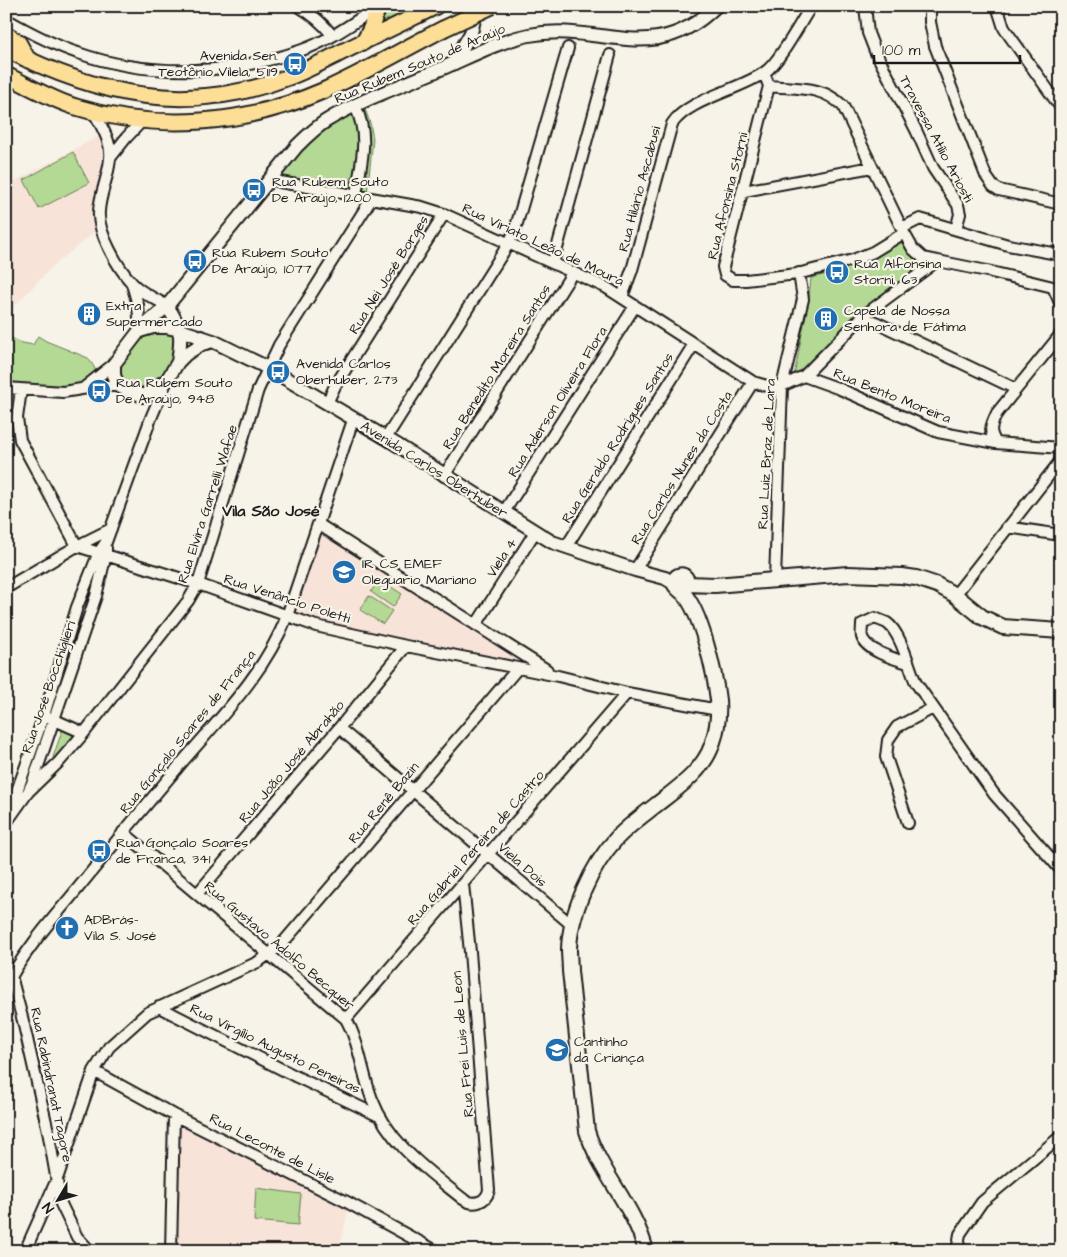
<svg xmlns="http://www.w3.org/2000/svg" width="1067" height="1257" font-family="'Architects Daughter',sans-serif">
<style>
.built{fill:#f8e3d9}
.green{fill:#b4d994;stroke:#687a58}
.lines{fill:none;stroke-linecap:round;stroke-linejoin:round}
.minor-casing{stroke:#1c1c1c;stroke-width:14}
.tertiary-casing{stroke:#1c1c1c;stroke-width:16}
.secondary-casing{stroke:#1c1c1c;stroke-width:18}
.primary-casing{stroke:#1c1c1c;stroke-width:19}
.minor{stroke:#f7f3e8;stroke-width:10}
.tertiary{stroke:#f7f3e8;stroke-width:12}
.secondary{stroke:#f7f3e8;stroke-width:14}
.primary{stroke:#fcde96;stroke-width:15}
.primary-bridge-casing{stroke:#1c1c1c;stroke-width:19;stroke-linecap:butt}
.primary-bridge{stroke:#fcde96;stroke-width:15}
.labels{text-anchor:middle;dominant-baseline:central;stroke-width:4.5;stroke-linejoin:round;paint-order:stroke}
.poi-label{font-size:14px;fill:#1c1c1c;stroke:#f7f3e8;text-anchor:start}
.street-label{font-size:14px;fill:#1c1c1c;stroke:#f7f3e8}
.quarter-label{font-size:16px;font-weight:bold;fill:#1c1c1c;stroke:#f7f3e8}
</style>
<rect width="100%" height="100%" fill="#f7f3e8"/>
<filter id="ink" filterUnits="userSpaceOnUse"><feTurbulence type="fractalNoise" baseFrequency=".02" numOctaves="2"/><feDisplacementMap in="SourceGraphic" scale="10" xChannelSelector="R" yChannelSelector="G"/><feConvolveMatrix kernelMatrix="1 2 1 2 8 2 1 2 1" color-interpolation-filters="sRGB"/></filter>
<g filter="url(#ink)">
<path class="built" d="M101,135L103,141L102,172L94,207L97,230L53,266L6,315V186Z
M319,530L527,663L326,624L290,613Z
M179,1122L349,1206L339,1251H174L175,1138Z"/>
<path class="green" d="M390,6H425L380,25Z
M364,106L370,123L373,139L367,194L287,181L278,176L313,135Z
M73,152L89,183L39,209L24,180Z
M904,240L927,266L802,372L794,376L809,297L811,278C847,269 873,261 904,240Z
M168,331C184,344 173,360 167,377L140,394L121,384L115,370L140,332Z
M6,334L18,342L33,345L38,336L46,341L88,358L94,367L97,376L75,389L6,387Z
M379,579L402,594L393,607L371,592Z
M369,596L392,611L383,624L360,610Z
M67,729L75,736L55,760L53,757L62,731Z
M256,1188L301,1194L298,1225L254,1221Z"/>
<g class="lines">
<g class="minor-casing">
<path id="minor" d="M298,6C312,14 322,22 332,35
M865,6L868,33L875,51L916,130L933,168L958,205L960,214L956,229
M930,6V22L935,46L986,176L993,186L999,190L1061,204
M997,6L1004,28L1061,108
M6,19C29,32 53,45 78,53C149,78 231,75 302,50C329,41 354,22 378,7
M764,73L769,86C798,89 821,85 843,106L904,233L913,249L923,258L987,271L1053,287L1061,305
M769,86L723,267L725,275L733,280H746L797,274L853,260L873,252L904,233
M355,106C370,136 361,163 356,195
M94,112C101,126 112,142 110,158C109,176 100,193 99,211C97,232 118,268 132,283C142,294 155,298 167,306
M111,157L126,138L142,121
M272,179L280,182L422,207L444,214L607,288L753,382L767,386H782L804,376L863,316L937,261
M744,191L872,167
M902,228L920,219L1008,245L1052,253L1061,256
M553,263L610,55
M132,284L138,305L140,330
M622,297L632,270L672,124C688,99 740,90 765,72C779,63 801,22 811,6
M863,316L1016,389
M804,376L840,389L938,432L996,443L1061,448
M85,387L114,364
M6,388L63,392L100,386H118
M21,390L17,418L20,440L77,546L198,584L316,626L406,646L558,676L627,693L718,710
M327,403L335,386L444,214
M386,438L509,243L515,230L568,48
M996,443C988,430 991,426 997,413L1061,334
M444,476L573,272
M504,512L635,306
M318,524L547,670
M1007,527L1061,535
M566,547L694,344
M635,570L753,382
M775,579L782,386L803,299L799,273
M6,588L77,546L111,529
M955,595L1061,460
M476,625L535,532
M908,663C895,659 866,651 862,637C861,634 862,628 862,624L875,618C879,620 883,621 887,623C901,633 909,667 916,683L994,794L1061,870
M48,717L84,733
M339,728L573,926
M28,792L59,762L84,733L188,601L198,584L258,390L279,345L372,198
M6,808L17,791L44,715L77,607L99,552L106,542L151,418L167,380
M6,823L28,792L33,781L96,596L106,554V548
M908,823L886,757L888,740L897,727L933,708
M123,832L346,1019C360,1044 362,1073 372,1099C389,1144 427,1170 463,1199C473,1206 486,1203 489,1190L470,952L463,884
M197,894L345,721L406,646
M11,976L23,1021L48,1131L61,1204L77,1237L90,1251
M6,987C19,958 49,923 70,898C107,852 145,806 184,760C222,716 266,671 287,616L353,420
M159,1007L297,1077L379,1116
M346,1019L627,693
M94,1071L174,1115L345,1201L436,1251
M25,1251L57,1179L94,1071L109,1047L147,1013L258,962L281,945L518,668
M171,1251L174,1115
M957,1251L960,1234L982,1202L1061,1136"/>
</g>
<g class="tertiary-casing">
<path id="tertiary" d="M453,64L471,33L477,6
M167,306C182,328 182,336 178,362
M143,330L153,327H166L180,330L213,341L268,368L386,438L552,542L635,570L665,578L675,584
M213,341L202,344L186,354L178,362L167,380L143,396L118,386L114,375V364L140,330L167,306L297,146C306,137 315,128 326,121C362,99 404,85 443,68C471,56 499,41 529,35C600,21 653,69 716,6"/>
</g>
<g class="secondary-casing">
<path id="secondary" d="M687,584L715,585L848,574L902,576L916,578L937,585L955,595L982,617L1003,627L1061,631
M646,1251C635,1207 600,1173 587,1131L570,971C570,964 569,956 569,949C570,913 592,865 616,839C628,826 642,816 656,805C678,788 703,771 712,745C717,731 719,714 718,700C715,674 701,611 683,593C681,591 677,588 675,585C671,576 687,569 687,584L682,588L678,587"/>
</g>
<g class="primary-casing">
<path id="primary" d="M6,34L18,42L28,60
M364,42L371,28L378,7
M6,49C99,96 188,116 289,77C308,70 326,60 344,51C375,36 406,21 436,6
M6,75C29,86 52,100 76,107C158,132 245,125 325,90C365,72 404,49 443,29"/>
</g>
<use href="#minor" class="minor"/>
<use href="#tertiary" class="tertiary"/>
<use href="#secondary" class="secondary"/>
<use href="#primary" class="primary"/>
<g class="primary-bridge-casing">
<path id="primary-bridge" d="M443,29L492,6"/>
</g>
<use href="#primary-bridge" class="primary-bridge"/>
</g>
</g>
<defs>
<g id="bus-disc" transform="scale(1.25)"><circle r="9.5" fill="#1f6fb2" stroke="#f7f3e8"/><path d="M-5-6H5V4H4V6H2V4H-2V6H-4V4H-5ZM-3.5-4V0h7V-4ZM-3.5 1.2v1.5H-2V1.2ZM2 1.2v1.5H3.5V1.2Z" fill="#fff"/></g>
<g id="building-disc" transform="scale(1.25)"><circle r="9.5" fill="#1f6fb2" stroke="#f7f3e8"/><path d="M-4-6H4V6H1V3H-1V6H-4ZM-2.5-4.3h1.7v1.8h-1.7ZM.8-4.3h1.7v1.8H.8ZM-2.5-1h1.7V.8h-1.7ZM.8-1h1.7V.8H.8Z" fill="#fff"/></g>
<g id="school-disc" transform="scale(1.25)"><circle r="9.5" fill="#1f6fb2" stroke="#f7f3e8"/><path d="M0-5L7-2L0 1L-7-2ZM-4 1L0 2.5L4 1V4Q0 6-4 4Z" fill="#fff"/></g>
<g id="church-disc" transform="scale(1.25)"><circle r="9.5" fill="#1f6fb2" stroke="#f7f3e8"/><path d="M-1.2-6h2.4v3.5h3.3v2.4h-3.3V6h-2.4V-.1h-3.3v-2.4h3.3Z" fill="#fff"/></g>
</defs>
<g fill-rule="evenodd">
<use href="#bus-disc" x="295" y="64"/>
<use href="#bus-disc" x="254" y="190"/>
<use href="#bus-disc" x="195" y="261"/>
<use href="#bus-disc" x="837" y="272"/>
<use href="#building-disc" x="89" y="314"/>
<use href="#building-disc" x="826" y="319"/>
<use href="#bus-disc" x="278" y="372"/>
<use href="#bus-disc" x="99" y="391"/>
<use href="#school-disc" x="344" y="572"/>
<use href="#bus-disc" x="99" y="851"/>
<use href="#church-disc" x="67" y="928"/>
<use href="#school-disc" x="557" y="1050"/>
</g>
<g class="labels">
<g class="poi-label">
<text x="278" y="56" text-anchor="end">Avenida Sen.<tspan x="278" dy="16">Teotônio Vilela, 5119</tspan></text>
<text x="272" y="182">Rua Rubem Souto<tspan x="272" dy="16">De Araújo, 1200</tspan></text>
<text x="212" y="253">Rua Rubem Souto<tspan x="212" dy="16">De Araújo, 1077</tspan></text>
<text x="854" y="264">Rua Alfonsina<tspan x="854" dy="16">Storni, 63</tspan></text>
<text x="106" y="306">Extra<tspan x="106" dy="16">Supermercado</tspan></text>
<text x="844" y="311">Capela de Nossa<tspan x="844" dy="16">Senhora de Fátima</tspan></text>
<text x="296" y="364">Avenida Carlos<tspan x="296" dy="16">Oberhuber, 273</tspan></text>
<text x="116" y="383">Rua Rubem Souto<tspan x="116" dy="16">De Araújo, 948</tspan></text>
<text x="362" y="564">IR CS EMEF<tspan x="362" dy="16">Oleguario Mariano</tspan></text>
<text x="116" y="843">Rua Gonçalo Soares<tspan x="116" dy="16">de Franca, 341</tspan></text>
<text x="84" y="920">ADBrás-<tspan x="84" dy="16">Vila S. José</tspan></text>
<text x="574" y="1042">Cantinho<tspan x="574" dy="16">da Criança</tspan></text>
</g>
<g class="street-label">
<text transform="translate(420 64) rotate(-23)">Rua Rubem Souto de Araújo</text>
<text transform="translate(936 139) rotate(62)">Travessa Atílio Ariosti</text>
<text transform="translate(640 189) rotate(-75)">Rua Hilário Ascabusi</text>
<text transform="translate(728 196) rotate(-76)">Rua Afonsina Storni</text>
<text transform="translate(543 245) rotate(25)">Rua Viriato Leão de Moura</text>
<text transform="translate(389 275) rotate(-58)">Rua Nei José Borges</text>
<text transform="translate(497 367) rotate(-58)">Rua Benedito Moreira Santos</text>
<text transform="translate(892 396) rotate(22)">Rua Bento Moreira</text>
<text transform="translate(558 402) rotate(-58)">Rua Aderson Oliveira Flora</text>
<text transform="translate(618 438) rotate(-58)">Rua Geraldo Rodrigues Santos</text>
<text transform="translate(767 454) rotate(-87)">Rua Luiz Braz de Lara</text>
<text transform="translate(682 468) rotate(-58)">Rua Carlos Nunes da Costa</text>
<text transform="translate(434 470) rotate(32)">Avenida Carlos Oberhuber</text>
<text transform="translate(208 504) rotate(-72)">Rua Elvira Garrelli Wafae</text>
<text transform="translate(502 558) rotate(-57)">Viela 4</text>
<text transform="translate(287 599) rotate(18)">Rua Venâncio Poletti</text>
<text transform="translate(49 687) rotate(-71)">Rua José Bocchiglieri</text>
<text transform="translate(188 732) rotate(-51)">Rua Gonçalo Soares de França</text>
<text transform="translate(292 762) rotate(-50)">Rua João José Abrahão</text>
<text transform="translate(384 803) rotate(-50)">Rua Renê Bazin</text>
<text transform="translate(476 848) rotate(-49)">Rua Gabriel Pereira de Castro</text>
<text transform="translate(522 865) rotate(41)">Viela Dois</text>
<text transform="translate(279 946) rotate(40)">Rua Gustavo Adolfo Becquer</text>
<text transform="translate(463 1044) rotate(-95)">Rua Frei Luis de Leon</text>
<text transform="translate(275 1049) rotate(26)">Rua Virgílio Augusto Peneiras</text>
<text transform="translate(51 1085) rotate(78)">Rua Rabindranat Tagore</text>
<text transform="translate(272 1149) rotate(27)">Rua Leconte de Lisle</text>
</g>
<g class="quarter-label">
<text x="271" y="511">Vila São José</text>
</g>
</g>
<rect width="1067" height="1257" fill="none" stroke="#f7f3e8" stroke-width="25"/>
<rect x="12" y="12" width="1042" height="1232" fill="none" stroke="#1c1c1c" stroke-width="2" filter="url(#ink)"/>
<g transform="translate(58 1200) rotate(232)" stroke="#f7f3e8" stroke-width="4" paint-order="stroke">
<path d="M0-4L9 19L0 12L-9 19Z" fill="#1c1c1c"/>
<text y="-8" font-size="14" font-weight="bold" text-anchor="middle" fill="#1c1c1c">N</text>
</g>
<path d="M874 55v8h146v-8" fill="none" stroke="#1c1c1c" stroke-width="2.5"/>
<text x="882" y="55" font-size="15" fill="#1c1c1c" stroke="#f7f3e8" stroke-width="4" paint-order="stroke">100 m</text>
</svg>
